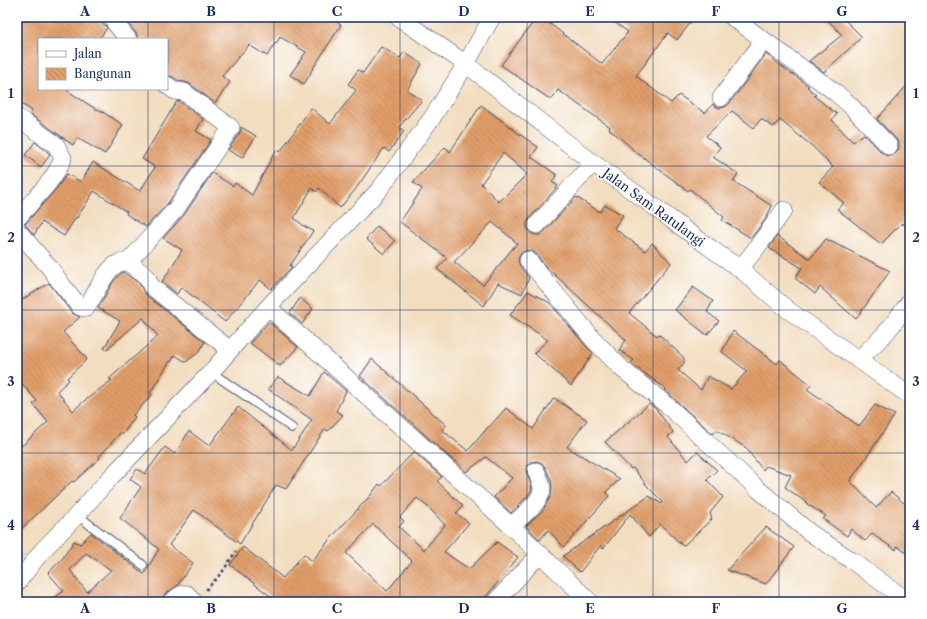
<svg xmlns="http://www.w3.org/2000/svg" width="927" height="619" font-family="'Libre Caslon Text',serif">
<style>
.building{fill:url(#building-back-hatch);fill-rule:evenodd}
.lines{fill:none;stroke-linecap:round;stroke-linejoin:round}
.lane-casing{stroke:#3b496d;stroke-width:10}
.street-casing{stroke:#3b496d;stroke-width:18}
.path{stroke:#3b496d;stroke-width:2.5;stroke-dasharray:3 3;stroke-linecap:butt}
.lane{stroke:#fff;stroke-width:8}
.street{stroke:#fff;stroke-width:17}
.grid{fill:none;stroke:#1b2f5e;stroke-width:1;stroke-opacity:0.55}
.labels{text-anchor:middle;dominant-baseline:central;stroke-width:3;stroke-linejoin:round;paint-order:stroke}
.street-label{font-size:13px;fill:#1b2f5e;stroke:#fff}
.neatline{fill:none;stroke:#1b2f5e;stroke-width:1.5}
.grid-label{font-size:13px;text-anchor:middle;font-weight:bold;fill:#1b2f5e}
</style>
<defs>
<pattern id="building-back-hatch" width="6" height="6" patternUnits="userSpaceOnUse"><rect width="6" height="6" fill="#e19e69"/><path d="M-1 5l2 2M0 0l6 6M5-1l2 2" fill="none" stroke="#b6815a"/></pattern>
</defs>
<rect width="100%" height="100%" fill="#fff"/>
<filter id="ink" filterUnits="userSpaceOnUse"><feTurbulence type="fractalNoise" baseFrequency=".025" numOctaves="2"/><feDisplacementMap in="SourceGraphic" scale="8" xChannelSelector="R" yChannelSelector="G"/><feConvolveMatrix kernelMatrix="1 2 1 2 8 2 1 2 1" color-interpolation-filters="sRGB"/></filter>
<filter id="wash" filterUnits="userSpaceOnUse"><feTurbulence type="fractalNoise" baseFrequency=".012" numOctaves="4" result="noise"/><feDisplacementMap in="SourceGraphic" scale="16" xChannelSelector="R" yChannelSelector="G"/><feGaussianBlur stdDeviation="0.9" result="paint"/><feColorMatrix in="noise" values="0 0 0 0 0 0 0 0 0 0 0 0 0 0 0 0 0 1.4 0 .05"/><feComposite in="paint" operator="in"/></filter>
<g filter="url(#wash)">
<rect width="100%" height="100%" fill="#f2ddbf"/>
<g id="blocks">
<path class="building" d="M17,17H94L106,26L107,28L99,39H39V89H65L97,110L98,109L123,125L105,154L77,138L73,145L30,114L32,111L17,101Z
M130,17H329L341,25L310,73H311L304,84L290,75L306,52L280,37L276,44L275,43L267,56L249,45L222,76L230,82L215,103L190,84L185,82L179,81L173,77L167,75V39H140L138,37L136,33L127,22Z
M537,17H554L549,23L602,64L628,32L607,17H695L677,40L668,33L636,76L671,103L679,95L705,113L713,104L715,106L719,108L725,107L729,104L766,54L792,74H793L809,86L807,87L816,95L814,96L837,114L832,120L853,142L864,134L882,153L887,156H892L896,153L899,148V143L896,139L877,119L910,82V230L902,223L881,244L837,209L844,203L819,182L833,167L812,146L780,120L773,127L761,119L754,128L732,111L706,136L720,147L713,157L738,174L733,181L772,206L765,220L751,238L722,220L724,217L690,189L688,191L632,149V148L609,129L610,127L558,90L551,100L501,65Z
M825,17H842L862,37L824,72L809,61L842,35Z
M381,47L400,58L404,52L422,64L407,90L422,100L399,127L404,131L389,152L384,148L355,190L340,208L319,188L316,192L312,188L294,218L304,226L313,231L290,266L292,267L291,268L271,289L260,280L225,322L181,287L177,294L162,282L182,250L163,238L184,215L212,173L233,186L235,183L252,195L276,150L280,152L311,108L330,124L356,90L348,84L358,70L363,73Z
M177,101L180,102L203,119L196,131L211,140L168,203L146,227L126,214L127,212L94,191L77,218L76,217L64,236L42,222L34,235L25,224L56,189L67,174L81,182L93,162L140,191L155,167L142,159Z
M481,105L518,133L538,147L531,157L557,175L552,182L558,186L530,218L527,223V228L531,233L535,235H540L544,232L576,197L600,212L605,205L623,215L614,228L645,251L652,243L671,263L629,313L657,336L659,334L684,358V363L678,370L701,390L708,376L731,389L747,371L722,352L733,331L777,364L780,360L811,385L807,389L859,426L875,405L895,415L850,481L876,508L891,492L910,508V556L897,546L896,550L872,534L865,541L851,529L847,536L823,519L826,516L807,504V503L785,487L791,475L766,466L763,470L745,447L717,430L713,434L664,390L666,389L631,363L634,360L619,350L626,340L545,266L536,254L532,251L526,250L521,253L519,257L518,261L520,266L529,278L522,294L498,283L484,306L437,269L447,258L400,222L422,189L413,182L445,147L450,152ZM503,153L527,174L499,202L481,184ZM492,222L517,243L483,285L454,262Z
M241,127L256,136L242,158L228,150L239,134L241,130Z
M35,142L48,152L50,155L41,167L25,155Z
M377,226L395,241L384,254L366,239Z
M777,236L810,259L826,239L890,271L856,319L820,287L815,294L795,278L802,268L769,248Z
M123,272L139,283L145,294L205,342L199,352L186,362L175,355L171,362L170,361L150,393L152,395L133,415L135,417L123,434L121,432L99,457L100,458L74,482L72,481L17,533V450L48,422L33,404L37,401L17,378V303L49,283L72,313L80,317L63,332L87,359L67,378L69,380L57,391L73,411L84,401L112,380L109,379L158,336L143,318L106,350L104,348L120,321L98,308L113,282L120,274Z
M693,287L713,301L707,312L719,321L707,335L675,310Z
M528,291L550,303L585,345L593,353L571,386L534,353L548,340L510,315Z
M300,298L313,309L302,324L290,313Z
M269,322L298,347L280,366L250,343Z
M372,359L446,425L442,430L468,451L488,427H489L506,408L533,429L554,398L587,420L567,447L620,479L606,492L609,496L564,547L548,530L540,540L526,526L543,510L551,496L552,488L551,480L545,467L542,463L537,461L532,462L527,466L526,471L531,485L532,490L527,497L511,513L494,497L512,478L486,457L466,472L456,461L455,462L360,376Z
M324,372L346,391L336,411L343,415L328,431L325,429L286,489L276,485L240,544L194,510L169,545L193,563L177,586L164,595L162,598L161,602H49L64,591L48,573L62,559L74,541L80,544L91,533L144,574L159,549L120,518L141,487L130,479L137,469L145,474L165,447L175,454L189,431L209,446L238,407L292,450L312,420L268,389L278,377L310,396ZM86,553L111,570L87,592L70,570Z
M649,404L656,409L673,432L668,437L688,461L697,452L717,470L707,480L723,497L710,513L712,519L683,546L660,524L649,537L630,514L603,549L601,545L580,572L563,556L649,496L662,504L663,502L649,488L633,468L631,469L605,442Z
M414,452L442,477L437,481L463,506L456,513L469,523L444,552L469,569L497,542L518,557L501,579L481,602H278L230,565L243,547L283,578L304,554L312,561L331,538L370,496L379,484L381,486ZM417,498L430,509L445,525L424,550L399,527L404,521L400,517ZM373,524L412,561L387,591L346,553Z
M766,527L794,547L766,584L727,570Z"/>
</g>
</g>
<g filter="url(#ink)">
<use href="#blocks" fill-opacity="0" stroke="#3b496d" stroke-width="1"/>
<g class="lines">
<g class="lane-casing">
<path id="lane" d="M211,372L292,428
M77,515L143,565"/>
</g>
<g class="street-casing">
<path id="street" d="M115,17V23L128,39
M398,17L466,64L593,163L645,200L688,232L740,269L788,310L910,396
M732,17L835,92L850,105L889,146
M721,98L764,40
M17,117L56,145L63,158C54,182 33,199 17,219
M537,225L593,163
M17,230L50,268L63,286L80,307L86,308C95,297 105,268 119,263C122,262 125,262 128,262L147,277L151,286L230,350
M528,260L593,339L621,368L668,406L759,490L809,532L851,560L909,602
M128,262L176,209L231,128L229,126L184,92L175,91L167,85
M740,269L755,250L784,210
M268,307L511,526L590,602
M858,360L883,336L893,324L910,301
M511,526C520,518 542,501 542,489C542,483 539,477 536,471
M17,583L42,551L77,515L110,478L211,372L268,307L379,190L432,118L466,64L492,17
M171,602C176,598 181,593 187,594L194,602
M495,602L540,554"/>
</g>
<path class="path" d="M206,590L223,571L236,551"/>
<use href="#lane" class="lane"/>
<use href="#street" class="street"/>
</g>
</g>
<path class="grid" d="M148,17V39M274,17V602M400,17V602M527,17V602M653,17V602M779,17V602M148,89V602M17,166H910M17,310H910M17,453H910"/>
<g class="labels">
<g class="street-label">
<text transform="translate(654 207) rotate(36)">Jalan Sam Ratulangi</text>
</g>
</g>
<rect width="927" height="619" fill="none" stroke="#fff" stroke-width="44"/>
<rect x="38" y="38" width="130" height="52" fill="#ffffff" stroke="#a4acbf"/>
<rect x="46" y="51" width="20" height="6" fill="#ffffff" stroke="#a4acbf"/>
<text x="74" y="58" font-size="12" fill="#1b2f5e">Jalan</text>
<rect x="46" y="68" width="20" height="12" fill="url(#building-back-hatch)" stroke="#a4acbf"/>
<text x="74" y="78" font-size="12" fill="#1b2f5e">Bangunan</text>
<rect x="22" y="22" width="883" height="575" class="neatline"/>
<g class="grid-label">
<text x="85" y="16">A</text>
<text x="211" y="16">B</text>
<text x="337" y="16">C</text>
<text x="464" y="16">D</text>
<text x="590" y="16">E</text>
<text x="716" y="16">F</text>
<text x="842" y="16">G</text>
<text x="11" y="98">1</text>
<text x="916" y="98">1</text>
<text x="11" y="242">2</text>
<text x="916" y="242">2</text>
<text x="11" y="386">3</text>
<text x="916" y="386">3</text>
<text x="11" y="530">4</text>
<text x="916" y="530">4</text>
<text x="85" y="613">A</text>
<text x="211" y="613">B</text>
<text x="337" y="613">C</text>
<text x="464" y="613">D</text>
<text x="590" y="613">E</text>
<text x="716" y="613">F</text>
<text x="842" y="613">G</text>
</g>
</svg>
